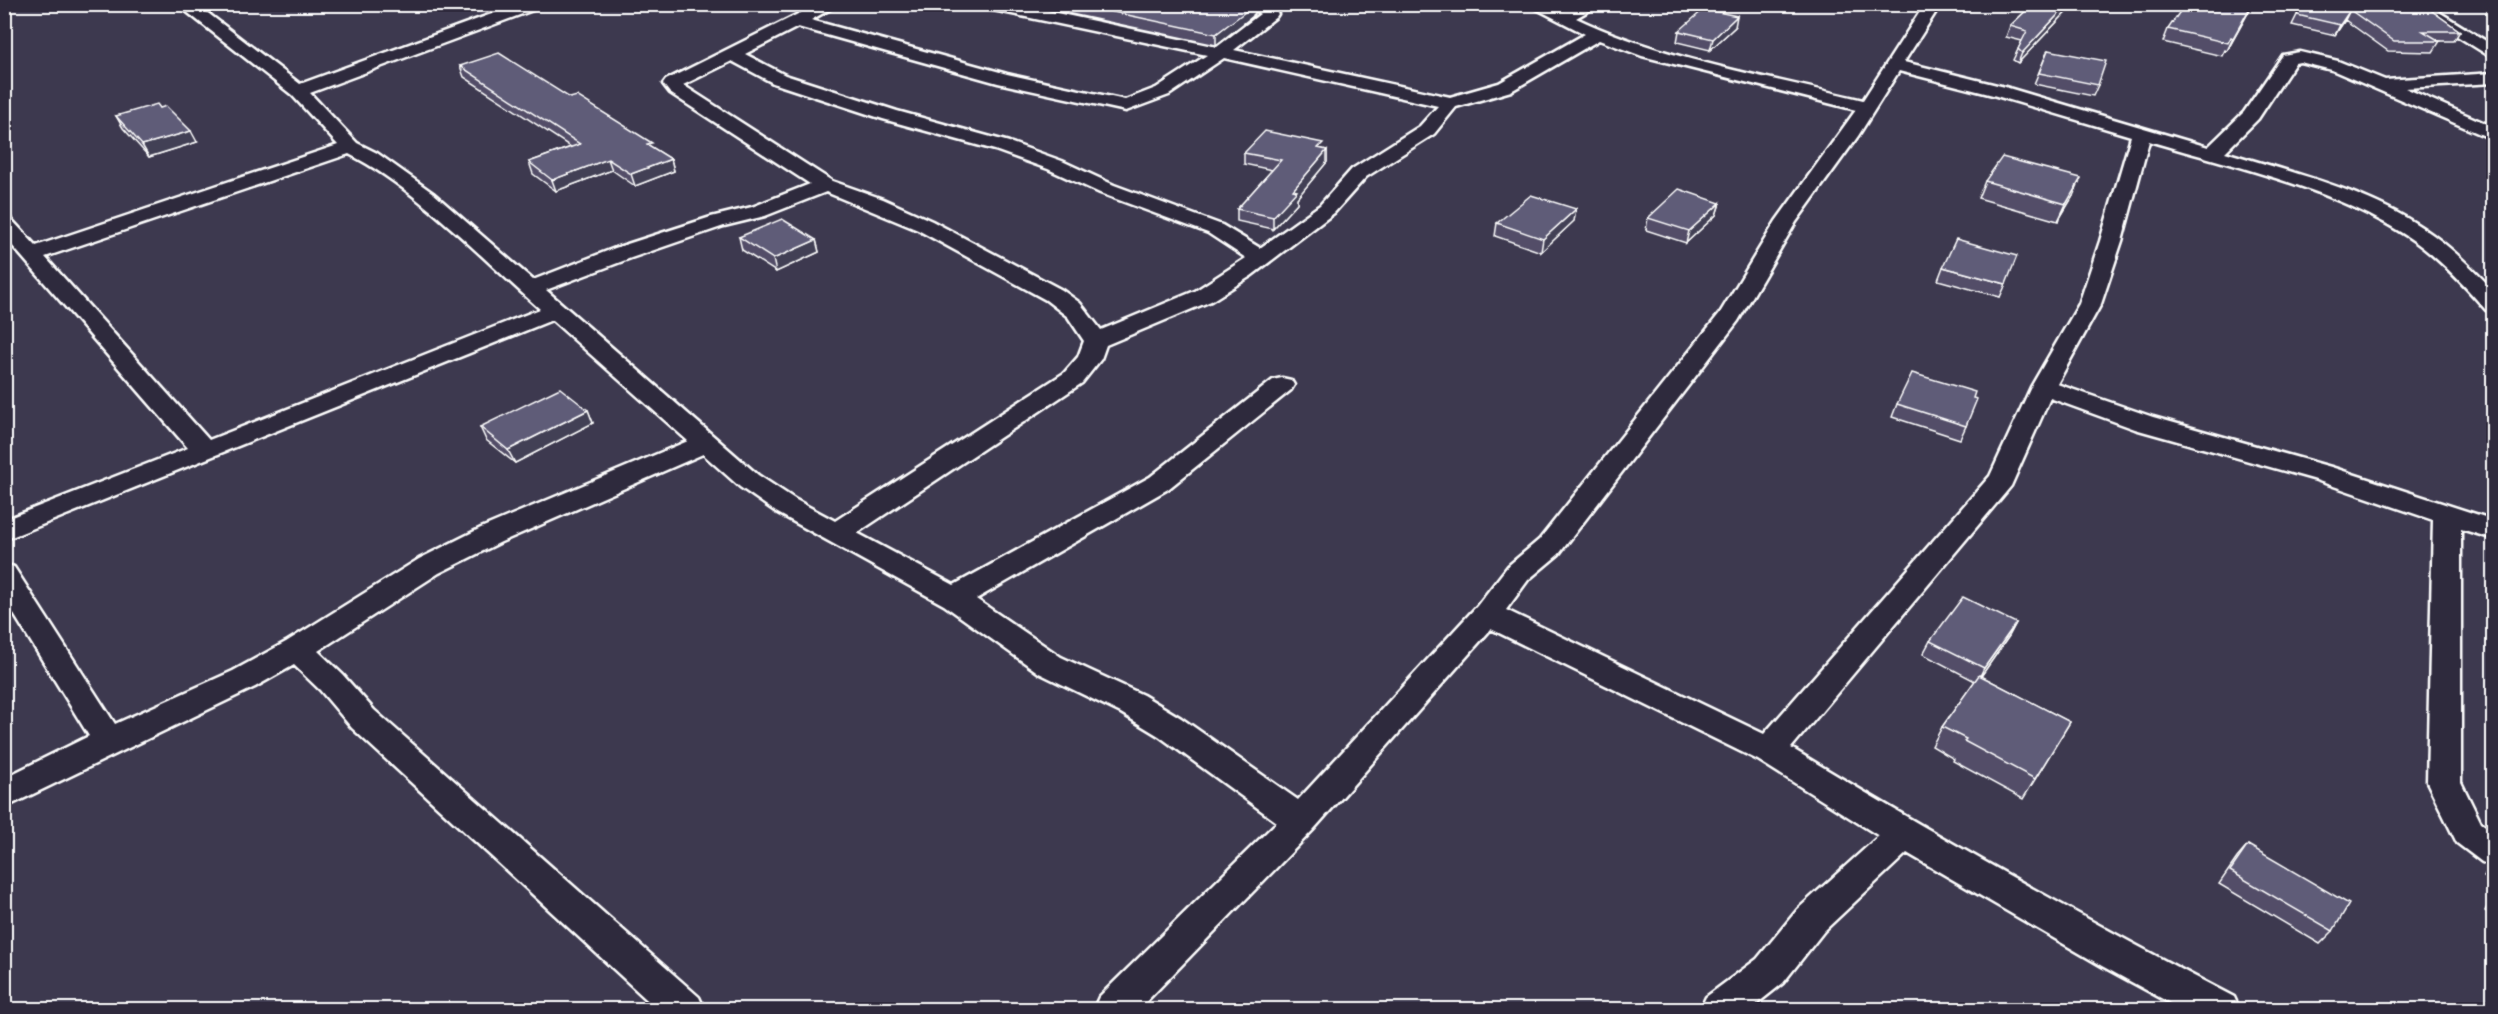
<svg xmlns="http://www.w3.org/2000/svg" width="2498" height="1014" font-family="Delius,sans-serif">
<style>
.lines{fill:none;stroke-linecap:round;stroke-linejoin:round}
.minor-casing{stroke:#fff;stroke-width:5}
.minor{fill:#2f2a3d;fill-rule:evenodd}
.wall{fill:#524e67;stroke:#fff;stroke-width:1.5}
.shaded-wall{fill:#424054;stroke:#fff;stroke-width:1.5}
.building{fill:#5f5b78;stroke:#fff;stroke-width:1.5}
</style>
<rect width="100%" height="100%" fill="#3d394f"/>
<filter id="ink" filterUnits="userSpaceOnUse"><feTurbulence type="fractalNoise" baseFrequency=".0167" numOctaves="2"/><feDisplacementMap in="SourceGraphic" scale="12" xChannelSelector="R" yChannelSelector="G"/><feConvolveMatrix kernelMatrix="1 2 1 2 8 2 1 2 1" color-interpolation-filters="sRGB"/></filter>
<g filter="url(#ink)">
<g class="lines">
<g class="minor-casing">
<path id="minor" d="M177,4H196L300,84L519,4H543L541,7L310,93L357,143L377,153L433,193L533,280L615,248L711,217L752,207L810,184L670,93L663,84L666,80L818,4H839L811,20L1007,74L1125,100L1156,88L1207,55L988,9L980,4H1014L1217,47L1260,14L1249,4H1268L1278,14L1276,17L1234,50L1450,97L1499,83L1585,34L1527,4H1549L1563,11L1578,4H1600L1576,18C1662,59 1769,77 1863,100L1925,4H1941L1904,62L2005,87L2208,147L2244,112L2283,55L2300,52L2338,61L2385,80L2494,73V83L2405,88L2494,127V140L2332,70L2300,62L2295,63L2258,119L2225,152C2296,174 2372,191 2433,235C2455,251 2475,271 2494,291V312L2486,310C2465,286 2443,262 2417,243C2343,190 2235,167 2149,141L2122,241L2101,304L2057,384L2153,417L2331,467L2494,520V539L2461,529V782L2481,823L2494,832V867L2482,862L2457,843L2427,782L2433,520L2313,479L2135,429L2050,398L2011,486L1791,748C1936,836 2084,919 2234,997L2240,1010H2183L2102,966L1907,853L1824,931L1783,983L1749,1010H1700L1706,997L1757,959L1798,909L1879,836L1758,760L1491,629L1313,830L1138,1010H1093L1099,997L1277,822L1159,736L1121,713L1039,673L944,605L776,512L740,487L703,454L501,542L439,573L318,651L342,674L374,710L699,997L705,1010H658L352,728L320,690L294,665L255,687L4,808V778L89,736L4,598V564L14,567L115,724L233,671L286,642L419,559L481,528L688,441L552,320L4,540V520L188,448L4,236V217L11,219L36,246L338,145L292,95ZM798,27L998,83L1126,111L1169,95L1224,58L1438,106L1420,126L1352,169L1320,205L1260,248L1222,225L1114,185L1062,161L1009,142L897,111L785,75L745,54ZM1599,40L1642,56L1856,110L1776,221L1720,313L1539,540L1508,566L1477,606L1298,800L1181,718L1143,695L1061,657L976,599L1168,489L1291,390L1294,385L1291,380L1282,378L1273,380L1150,477L954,585L857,533L1082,383L1101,359L1106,345L1211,301L1251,276L1334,213L1366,177L1434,134L1456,107L1511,91ZM732,61L773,83L883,119L995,150L1048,169L1100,193L1208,233L1246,258L1195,291L1101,330L1080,303L1062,290L932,221L883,199L832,181L683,85ZM1899,71L1993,95L2131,136L2100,241L2079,304L2031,387L1990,476L1764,734L1506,610L1528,580L1559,554L1738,321L1796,222L1858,136ZM349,154C415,187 483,259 540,309L209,440L45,257ZM826,192L918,230L1046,300L1068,317L1084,341L1078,357L1064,373L835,521L796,500L758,475L546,290L631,258L724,226L765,216Z
M2406,4H2426L2494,46V59Z"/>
</g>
<use href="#minor" class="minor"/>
</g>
<path class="wall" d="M1057,4H1255V13L1253,15V16L1216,45L1057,11Z
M2033,4H2074L2018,63L2013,60L2022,41L2006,37L2010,26Z
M2253,4L2227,51L2225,50L2222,56L2163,42L2168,29Z
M2422,4L2460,31L2454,41H2439H2440L2433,52L2388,51L2345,20L2335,35L2292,25L2297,15Z
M1735,27L1710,50L1677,42L1679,31Z
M2048,50L2098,85L2093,96L2034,84Z
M460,66L570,98L671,159L674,171L635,186L612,170L556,191L533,174L529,162L571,147L464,77Z
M116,116L197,142L149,157L123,128Z
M1322,149L1327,150V162L1297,198V203L1273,229L1237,221V209L1272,170L1244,164V153Z
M1985,181L2073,196L2058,221L1978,198Z
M1720,203L1716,215L1686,243L1646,230L1648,218Z
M1576,209L1574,221L1541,252L1495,236L1497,223Z
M739,237L816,240L819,252L776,272L742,250Z
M1943,267L2006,284L2000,297L1938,280Z
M1973,398L1966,426L1960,439L1892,417L1897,404Z
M588,410L593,423L515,463L486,440L480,427Z
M2016,623L2009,636L1981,676L2070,722L2023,799L1953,761L1954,759L1932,746L1942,727L1975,681L1923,654L1930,641Z
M2248,845L2333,931L2320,944L2219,884L2237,858Z
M2493,862V883L2484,877L2488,867Z
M2493,895V916L2485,911Z"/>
<path class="shaded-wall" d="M1253,4H1255V13L1253,15V16L1216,45V34Z
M2068,4H2074L2018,63L2022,53Z
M2252,4H2253L2227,51L2233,38Z
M2350,10L2345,20L2335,35L2340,25Z
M1737,16L1735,27L1710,50L1713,39Z
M191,131L197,142L149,157L142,145Z
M1327,150V162L1297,198V203L1273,229V217L1293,190Z
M608,159L612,170L556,191L552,180Z
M671,159L674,171L635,186L631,174Z
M2081,178L2073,196L2058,221L2066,204Z
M1720,203L1716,215L1686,243L1689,231Z
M1576,209L1574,221L1541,252L1543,239Z
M816,240L819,252L776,272L773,259Z
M588,410L593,423L515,463L508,450Z
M2016,623L2009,636L1977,682L1984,668Z"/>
<path class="building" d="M1076,4H1253L1251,5L1253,6L1216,34Z
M2033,4H2068L2022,53L2018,49L2027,31L2010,26Z
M2185,4H2252L2233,38L2231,37L2228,43L2168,29Z
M2304,4H2422L2460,31H2423L2440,41H2394L2350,10L2340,25L2297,15Z
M1704,9L1737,16L1713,39L1679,31Z
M2048,50L2106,61L2098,85L2039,73Z
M499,53L570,98L577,96L652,143L647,144L671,159L631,174L608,159L552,180L529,162L580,144L460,66Z
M157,104L160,108L166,106L191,131L142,145L116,116Z
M1265,131L1323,143L1318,148L1327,150L1293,190L1297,191L1273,217L1237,209L1281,160L1244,153Z
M2002,157L2081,178L2066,204L1985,181Z
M1679,189L1720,203L1689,231L1648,218Z
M1531,195L1576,209L1543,239L1497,223Z
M782,219L816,240L773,259L739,237Z
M1956,239L2017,256L2006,284L1943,267Z
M1912,373L1975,392L1973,398L1977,399L1966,426L1897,404Z
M560,388L588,410L508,450L480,427Z
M1963,597L2016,623L1984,668L1930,641Z
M1979,675L2070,722L2035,779L1964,741L1966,739L1942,727Z
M2248,845L2349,904L2333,931L2230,871Z"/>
</g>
<rect width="2498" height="1014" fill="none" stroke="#2f2a3d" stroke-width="24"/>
<rect x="12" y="12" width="2474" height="990" fill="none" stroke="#fff" stroke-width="2" filter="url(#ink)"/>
</svg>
